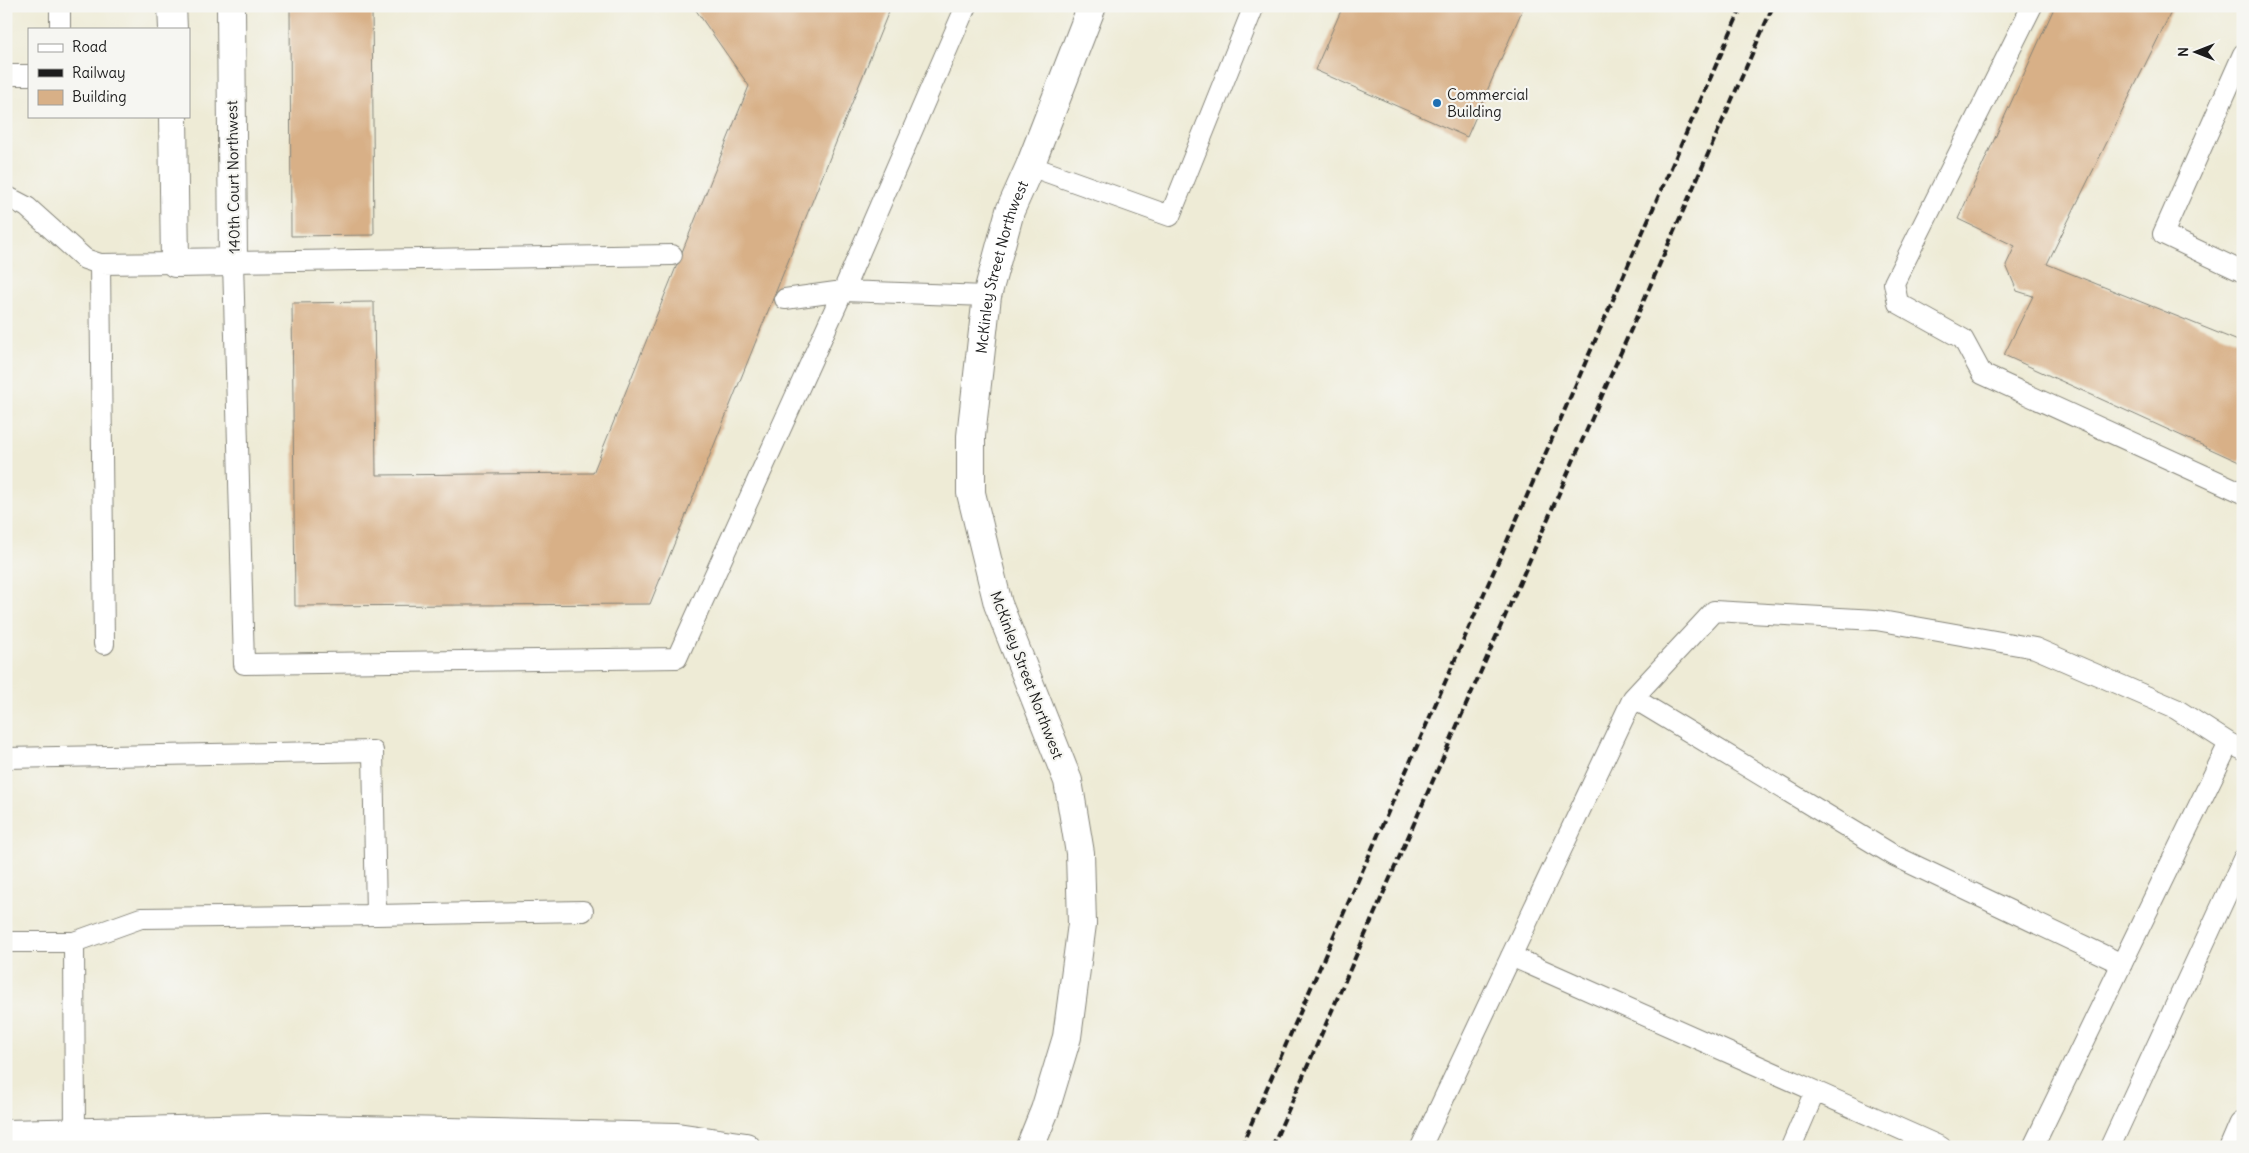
<svg xmlns="http://www.w3.org/2000/svg" width="2249" height="1153" font-family="Delius,sans-serif">
<style>
.building{fill:#d8b087}
.lines{fill:none;stroke-linecap:round;stroke-linejoin:round}
.service-casing{stroke:#858479;stroke-width:22}
.minor-casing{stroke:#858479;stroke-width:30}
.motorway-casing{stroke:#858479;stroke-width:30}
.service{stroke:#fff;stroke-width:20}
.minor{stroke:#fff;stroke-width:28}
.motorway{stroke:#fff;stroke-width:28}
.rail{stroke:#1c1c1c;stroke-width:4;stroke-dasharray:8 4;stroke-linecap:butt}
.poi-dot{fill:#1f6fb2;stroke:#f6f6f2;stroke-width:2}
.labels{text-anchor:middle;dominant-baseline:central;stroke-width:4.5;stroke-linejoin:round;paint-order:stroke}
.poi-label{font-size:15px;fill:#1c1c1c;stroke:#f6f6f2;text-anchor:start}
.street-label{font-size:15px;fill:#1c1c1c;stroke:#f6f6f2}
</style>
<rect width="100%" height="100%" fill="#f6f6f2"/>
<filter id="ink" filterUnits="userSpaceOnUse"><feTurbulence type="fractalNoise" baseFrequency=".02" numOctaves="2"/><feDisplacementMap in="SourceGraphic" scale="10" xChannelSelector="R" yChannelSelector="G"/><feConvolveMatrix kernelMatrix="1 2 1 2 8 2 1 2 1" color-interpolation-filters="sRGB"/></filter>
<filter id="wash" filterUnits="userSpaceOnUse"><feTurbulence type="fractalNoise" baseFrequency=".0096" numOctaves="4" result="noise"/><feDisplacementMap in="SourceGraphic" scale="20" xChannelSelector="R" yChannelSelector="G"/><feGaussianBlur stdDeviation="1.12" result="paint"/><feColorMatrix in="noise" values="0 0 0 0 0 0 0 0 0 0 0 0 0 0 0 0 0 1.4 0 .05"/><feComposite in="paint" operator="in"/></filter>
<g filter="url(#wash)">
<rect width="100%" height="100%" fill="#eeebd6"/>
<g id="blocks">
<path class="building" d="M290,6H372L374,235L291,236Z
M693,6H891L650,604L295,606L292,303L374,302L376,475L593,473L749,86Z
M1343,6H1524L1467,137L1315,70Z
M2055,6H2174L2047,264L2243,343V455L2239,462L2004,355L2033,296L2017,291L2006,265L2015,246L1958,219Z"/>
</g>
</g>
<g filter="url(#ink)">
<use href="#blocks" fill-opacity="0" stroke="#858479" stroke-width="1"/>
<g class="lines">
<g class="service-casing">
<path id="service" d="M60,6V29
M2032,6L1894,283L1898,303L1963,339L1982,374L2243,493
M2243,54L2163,234L2243,272
M6,75H29
M1030,166L1170,216L1254,6
M6,196L27,207L85,259L100,264L175,263
M672,255L233,262L244,664L677,658L843,291L966,6
M100,264L104,644
M785,299L843,291L987,296
M1633,698L1895,856L2122,964
M6,758L373,751L376,915L141,918L74,942H6
M376,915L583,911
M74,942L75,1133
M1511,956L1941,1147
M1421,1147L1633,698L1714,611L1876,620L2035,648L2176,709L2229,743L2243,750
M1791,1147L1815,1091
M2033,1147L2229,743
M2110,1147L2243,859"/>
</g>
<g class="minor-casing">
<g id="minor">
<path d="M172,6L173,29"/>
<path d="M173,116L175,263L233,262L231,6"/>
<path d="M6,1134L266,1128L677,1137L746,1147"/>
<path id="s1" d="M1030,1147L1045,1110L1067,1037L1082,924L1080,853L1068,781L998,604L971,493V436L987,296L1010,211L1030,166L1092,6"/>
</g>
</g>
<g class="motorway-casing">
<path id="motorway" d="M2234,1147L2243,1126"/>
</g>
<use href="#service" class="service"/>
<use href="#minor" class="minor"/>
<use href="#motorway" class="motorway"/>
<path class="rail" d="M1241,1147L1742,6
M1272,1147L1773,6"/>
</g>
</g>
<circle class="poi-dot" cx="1437" cy="103" r="5"/>
<g class="labels">
<g class="poi-label">
<text x="1447" y="94">Commercial<tspan x="1447" dy="17">Building</tspan></text>
</g>
<g class="street-label">
<text transform="translate(233 177) rotate(-91)">140th Court Northwest</text>
<text stroke="none"><textPath href="#s1" startOffset="908">McKinley Street Northwest</textPath></text>
<text transform="translate(1027 675) rotate(69)">McKinley Street Northwest</text>
</g>
</g>
<rect width="2249" height="1153" fill="none" stroke="#f6f6f2" stroke-width="25"/>
<rect x="28" y="28" width="162" height="90" fill="#f6f6f2" stroke="#9f9f9c"/>
<rect x="38" y="44" width="25" height="8" fill="#ffffff" stroke="#9f9f9c"/>
<text x="72" y="52" font-size="15" fill="#1c1c1c">Road</text>
<rect x="38" y="69" width="25" height="8" fill="#1c1c1c" stroke="#9f9f9c"/>
<text x="72" y="78" font-size="15" fill="#1c1c1c">Railway</text>
<rect x="38" y="90" width="25" height="15" fill="#d8b087" stroke="#9f9f9c"/>
<text x="72" y="102" font-size="15" fill="#1c1c1c">Building</text>
<g transform="translate(2196 52) rotate(270)" stroke="#f6f6f2" stroke-width="4" paint-order="stroke">
<path d="M0-4L9 19L0 12L-9 19Z" fill="#1c1c1c"/>
<text y="-8" font-size="14" font-weight="bold" text-anchor="middle" fill="#1c1c1c">N</text>
</g>
</svg>
